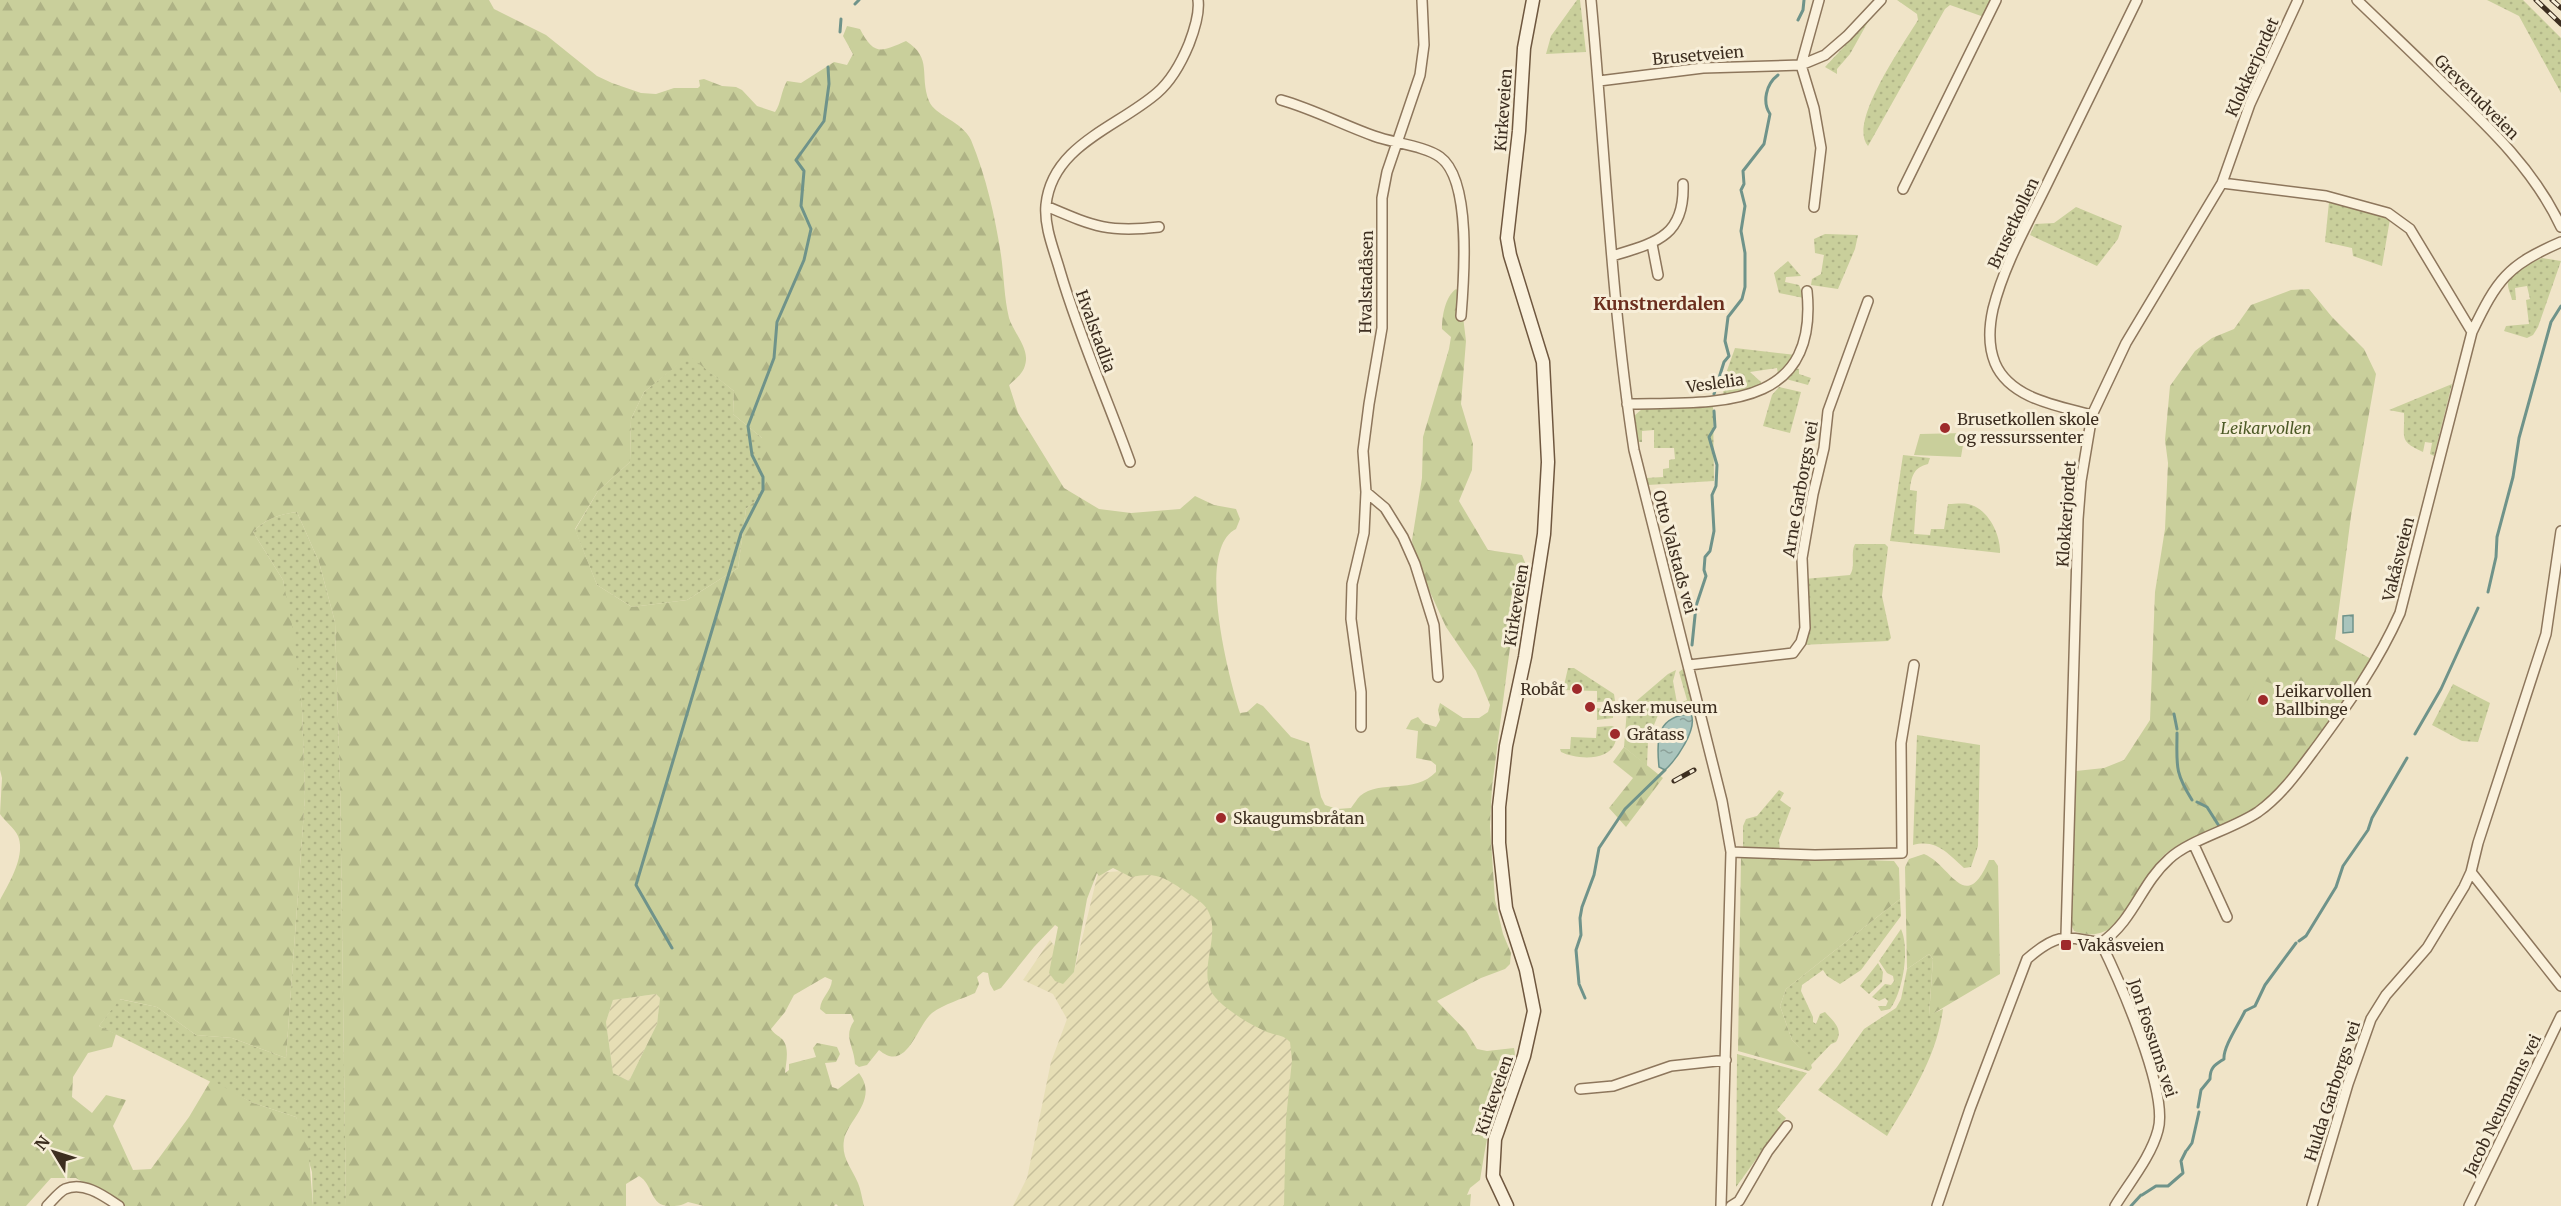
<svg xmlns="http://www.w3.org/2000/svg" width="2561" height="1206" font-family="Merriweather,serif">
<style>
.farmland{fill:url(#farmland-furrows)}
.green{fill:url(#green-dots)}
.forest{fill:url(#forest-firs);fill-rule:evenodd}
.pitch{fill:#c9cf9b}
.water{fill:url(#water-ripples);stroke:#6f938a;stroke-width:1.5}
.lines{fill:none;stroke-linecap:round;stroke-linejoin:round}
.stream{stroke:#6f938a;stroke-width:3}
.street-casing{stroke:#8d765c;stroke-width:12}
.secondary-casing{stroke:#6f573f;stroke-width:15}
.street{stroke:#faf1dc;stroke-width:9}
.secondary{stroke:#faf1dc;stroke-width:12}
.rail-casing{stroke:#3d2e20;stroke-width:5}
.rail{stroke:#f7eed8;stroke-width:3;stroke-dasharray:9;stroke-linecap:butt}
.poi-dot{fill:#9e2a2b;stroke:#f7eed8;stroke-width:2}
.labels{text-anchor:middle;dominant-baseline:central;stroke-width:6;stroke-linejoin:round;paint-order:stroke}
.street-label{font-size:16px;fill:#3d2e20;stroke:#f7eed8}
.poi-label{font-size:16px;fill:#3d2e20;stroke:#f7eed8;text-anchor:start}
.park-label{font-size:16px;font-style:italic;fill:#4d5a26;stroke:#f7eed8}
.neighbourhood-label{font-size:18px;font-weight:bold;fill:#6b2e1e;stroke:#f7eed8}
</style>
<defs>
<pattern id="farmland-furrows" width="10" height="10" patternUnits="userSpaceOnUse" patternTransform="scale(1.5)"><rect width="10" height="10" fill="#e6deb5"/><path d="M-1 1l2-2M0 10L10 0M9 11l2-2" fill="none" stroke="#c6bf9b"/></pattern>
<pattern id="green-dots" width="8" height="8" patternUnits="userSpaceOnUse" patternTransform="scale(1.5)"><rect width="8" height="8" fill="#c9cf9b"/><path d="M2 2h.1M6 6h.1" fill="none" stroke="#aeb285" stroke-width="1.8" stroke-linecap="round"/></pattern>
<pattern id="forest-firs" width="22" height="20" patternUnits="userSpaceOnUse" patternTransform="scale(1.5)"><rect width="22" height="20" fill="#c9cf9b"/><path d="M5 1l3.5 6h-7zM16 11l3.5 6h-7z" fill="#aeb285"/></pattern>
<pattern id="water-ripples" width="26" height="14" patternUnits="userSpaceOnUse" patternTransform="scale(1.5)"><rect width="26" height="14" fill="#a9c4bc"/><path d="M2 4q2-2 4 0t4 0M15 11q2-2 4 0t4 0" fill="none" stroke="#8ba098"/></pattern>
</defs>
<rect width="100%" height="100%" fill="#f0e4c8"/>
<path class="farmland" d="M1155,868L1214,901L1226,1002L1302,1046L1294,1206H1013L1027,1178L1051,1062L1067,1019L1053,994L1023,980L1050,940L1074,972L1098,873Z
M656,994L660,998L657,1024L629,1081L613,1073L606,1022L613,1000Z"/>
<path class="green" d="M1577,0H1580L1586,52L1546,54L1551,36Z
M1897,0H1992L1984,17L1950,5L1945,9L1868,146C1847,123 1905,42 1918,20L1917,14Z
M2487,0H2523L2561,38V93L2519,16Z
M1869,20L1850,54L1837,69V74L1825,67Z
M2329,202L2384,215L2390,219L2382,266L2353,256L2352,248L2325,242Z
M2076,207L2122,226L2118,239L2097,266L2030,235L2035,224L2054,223Z
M1825,234L1858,235L1855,249L1838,289L1811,285L1812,279L1821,274L1824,255L1815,253L1814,239Z
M2542,258L2561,261L2538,327L2533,335L2527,338L2504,331L2506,326L2529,324L2526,300L2530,299L2527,286L2515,288L2516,300H2512C2511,295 2508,289 2508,285C2508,271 2532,263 2542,258Z
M1788,261L1801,276L1786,277L1785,282L1799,285L1804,298L1779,293L1774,273Z
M1735,348L1796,355L1778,374L1777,368L1750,372L1761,382V387L1723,398L1724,379Z
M689,355L734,391L733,414L762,438V495L746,509L738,568L687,600L632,607L597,585L575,530L598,491L630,462L631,419L644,392Z
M1794,368L1799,369V374L1811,378L1808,385L1786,379Z
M2452,384L2434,456L2430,454L2432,443L2425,442L2423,452C2398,441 2405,438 2404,413L2389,410Z
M1779,387L1801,392L1790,433L1763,426L1772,395Z
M1713,406L1714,481L1648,485L1646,478L1663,477V469L1669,468V460L1675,459L1674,448H1654V430L1642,431V442H1638L1634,416L1642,409Z
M1903,455L1930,458L1928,464C1914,467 1911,477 1910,490L1917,491L1914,534L1930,535L1931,529H1944L1948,504C1954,504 1962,503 1968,504C1988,508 2001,535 2000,553L1890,541Z
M297,512L319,562L335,622L340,781L346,1206H313L312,1172L296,1117L253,1103L99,1026L119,999L157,1007L196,1035L232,1038L286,1058L305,797L302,708L283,580L253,532C267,518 278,515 297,512Z
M1855,544H1885L1888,547L1882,596L1891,638L1888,641L1801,645L1804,579L1850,575C1856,566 1850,554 1855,544Z
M1568,668H1574L1614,694L1615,701L1597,702V691L1563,690Z
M1684,668L1692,704L1661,714L1660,712L1687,700L1679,672Z
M1676,670L1673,681L1677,703L1660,710L1648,740L1647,766L1624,747L1627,709L1668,674Z
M2453,684L2490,703L2478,742L2462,741L2432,725Z
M1597,708L1613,710V718L1597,720Z
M1612,726L1617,728C1616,732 1617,738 1615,743C1608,762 1575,759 1561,752L1560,749H1570L1571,737L1596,738L1597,727Z
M1917,735L1980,745L1978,846L1971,867L1964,868C1947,853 1937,839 1913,845Z
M1779,790L1784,793L1780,800L1791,808L1779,840L1780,850L1743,847V826L1746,819L1757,816Z
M1900,899L1901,916L1861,970L1840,984L1827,976L1823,970L1802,985L1801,991L1813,1017V1022L1816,1024L1820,1014L1825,1012C1833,1021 1844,1029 1836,1042L1831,1044L1811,1065L1808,1057L1792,1040L1780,1006L1786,989Z
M1901,929C1910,949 1903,992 1890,1009L1881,1011L1878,1006H1886L1888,1001L1885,998L1879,1001L1872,997L1885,984L1891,985L1894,981L1893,976L1887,973L1879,961Z
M1929,954L1933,959L1929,1015L1943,1009C1937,1056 1911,1096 1887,1136L1818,1090L1837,1067L1864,1029L1896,1008L1901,999L1907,969Z
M1878,963L1883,972L1882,982L1869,994L1860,986Z
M1737,1054L1807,1073L1777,1110L1786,1118L1736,1187Z"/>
<path class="forest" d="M0,0H489L494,9L546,35L597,76L612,83L641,93L656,94L674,88H698L700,86L699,80L704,79L722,86L736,87L742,90L757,106L775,112C781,104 781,91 787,81L801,83L834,62L847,65L853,54L843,36L847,26L860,29C874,56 881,52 906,41C933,58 919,75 929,101C935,116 962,121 971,140C986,176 995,216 1001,255C1004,275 1004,298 1009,318C1013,331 1027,346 1026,360C1025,372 1018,377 1009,385L1018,413L1064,488L1099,509L1131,513L1180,509L1195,496L1214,505L1236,509L1240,519L1236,529C1195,549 1229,678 1240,713L1247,712L1257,703L1263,706L1291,737L1309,743L1321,797L1325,805L1337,809L1351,808C1354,804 1357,799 1360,796C1380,779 1414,795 1436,772V765L1431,761L1416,758L1418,731L1406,729L1411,720L1418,717L1423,723L1436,727L1440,720L1438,710L1440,703L1463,718H1479L1488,712L1490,705L1476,671L1446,627L1414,557L1412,540L1422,478L1423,437L1449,349L1451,337L1442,329C1442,316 1445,297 1456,289L1460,292L1466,341L1461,404L1473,444L1472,470L1459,501L1488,550L1522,555L1526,565L1517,593L1492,787L1490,826L1495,900L1503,934L1511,953L1510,964L1505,969L1481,978L1437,1001L1466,1031L1477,1049L1487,1051L1514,1048C1519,1070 1502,1091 1495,1110C1487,1132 1484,1157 1480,1180L1470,1188L1467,1195L1471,1194L1470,1206H1284L1286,1119L1292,1060L1290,1042C1283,1035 1279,1036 1270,1033C1255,1028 1218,1006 1211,991C1199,966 1222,933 1207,909C1202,901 1190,895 1182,889C1162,876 1155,872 1131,877L1113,868L1099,876L1097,873L1087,899L1074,972L1063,984L1055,981L1049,973L1058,927L1055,925L1034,947L1001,988L994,991L990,984L988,973L983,972L977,977L979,984L975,993C962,999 944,1004 932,1013C917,1025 907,1074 879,1050L867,1065L859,1067L855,1064C854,1046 843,1037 854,1021L851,1014H826L820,1009C821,997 831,992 832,980L825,977L794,995L785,1012L771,1029C775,1035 778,1035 782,1039C790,1047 786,1063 785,1073L789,1070V1064L816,1057L813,1048L817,1043L837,1047L840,1054L836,1062L825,1063L832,1087L838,1089L859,1073C879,1100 848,1119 844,1140C841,1158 852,1168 858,1183C861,1190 862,1199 864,1206H838L836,1204L834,1206H704L688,1202C681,1206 677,1206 669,1206C650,1206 653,1184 639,1176L626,1184V1206H346L340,781L335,622L319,562L297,512C278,515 267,518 253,532L283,580L292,625L302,708L305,797L286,1058L232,1038L196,1035L157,1007L120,999L99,1026L116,1034L112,1047L88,1053L73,1077L72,1097L92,1113L106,1095L126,1100L113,1126L133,1170L151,1169L189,1117L211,1080L253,1103L296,1117L308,1145L313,1206H120L76,1178H51L26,1206H0V900C9,883 26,856 18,836C15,829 5,821 0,814L2,778L0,770ZM689,356L734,391L733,414L762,438V495L746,509L738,568L687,600L632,607L597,585L575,529L598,491L630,462L631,419L644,392ZM656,994L660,998L657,1024L629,1081L613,1073L606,1022L613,1000Z
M2309,289L2332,317L2364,349L2376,374L2351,516L2335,639L2373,660C2351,693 2328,724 2304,756C2293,771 2282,789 2266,801C2245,817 2218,827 2194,839C2186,843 2176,846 2169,851C2136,875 2128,951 2074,931L2071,924L2076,771L2104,768L2124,760L2150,720L2155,592L2165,529L2168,463L2165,440L2170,386L2195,351L2212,338L2234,329L2251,305L2291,290Z
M1624,747L1663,778L1626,827L1609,808L1633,778L1613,762Z
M1924,854C1951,865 1965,916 1989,860H1994L1998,866L2000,974L1929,1016L1933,959L1929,954L1907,969L1905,867L1909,859Z
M1741,856L1894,861L1899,868L1900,899L1786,989L1780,1006L1792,1040L1809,1057L1812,1068L1809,1071L1738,1051Z"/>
<path class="pitch" d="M1965,433L1961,457L1914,455L1920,434Z
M2257,678L2283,688L2268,723L2243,713Z"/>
<path class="water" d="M2353,615V632L2343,633V616Z
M1691,714C1698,729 1676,760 1665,770L1659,767C1656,738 1657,716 1691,714Z"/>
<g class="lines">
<path class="stream" d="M855,4L859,0
M1798,20L1803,10L1804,0
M840,32L841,19
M1714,394L1724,362L1729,356L1725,341L1728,317L1742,299L1745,287V253L1741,231L1745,206L1741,190L1744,184L1743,171L1764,144L1770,114C1762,102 1766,84 1778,75
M2488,592L2496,557L2497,537L2513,477L2519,438L2551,322L2561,306
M1692,645L1696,606L1706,576L1704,570L1705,557L1710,551L1714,531L1712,495L1716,486L1717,465L1709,437L1715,427L1714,411
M2174,714L2177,729
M2177,733C2177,765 2174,771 2192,800
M2415,734L2441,689L2478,608
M2197,802L2207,807L2219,826
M2299,941L2306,936L2336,887L2343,866L2368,830L2372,818L2407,758
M672,948L636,885L741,533L763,490V477L752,455L748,426L774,358L777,322L804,260L811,229L801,206L804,171L796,160L824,121L829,84L828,67
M1585,998L1579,984L1576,950L1581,935L1580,918L1582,907L1594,875L1599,848L1625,809L1665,770
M2198,1107L2201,1090L2210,1079C2210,1067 2215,1065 2224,1059C2223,1047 2239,1024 2245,1011L2255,1006L2265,985L2296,943
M2187,1150L2192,1143L2199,1112
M2142,1195L2156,1186H2168L2183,1173L2181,1161L2186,1151
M2131,1206L2141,1195"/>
<g class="street-casing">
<path id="street" d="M1591,0C1605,150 1611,301 1634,450L1722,801L1731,852L1721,1206
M2357,0C2387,29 2417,57 2446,86C2490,128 2535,171 2561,227
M1599,81L1703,68L1801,65L1825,55L1847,36L1881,0
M1281,100C1313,109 1343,125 1374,136C1393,143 1425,146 1440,157C1472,180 1464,279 1461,316
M2222,183L2326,196L2388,213L2410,229L2472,332
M1903,189L1996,0
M1046,206C1093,226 1107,233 1159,227
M1814,207L1821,148L1814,108L1801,65L1819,0
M1652,244L1658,275
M1612,256C1655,243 1685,237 1683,184
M1627,404C1713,402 1819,413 1807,291
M2092,415C2059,406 2010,399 1995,363C1988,346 1989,327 1993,309C2004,265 2027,225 2047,184C2077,123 2107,61 2137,0
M1130,462C1107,398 1079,336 1060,271C1054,250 1044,227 1046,205C1052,145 1118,127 1157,93C1171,81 1182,61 1189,44C1194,31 1200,14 1198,0
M1366,492L1385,508L1403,537L1415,564L1434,625L1438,677
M1689,665L1793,653L1801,642L1805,628L1802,558L1813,494L1824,448L1828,411L1868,301
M1361,727V692L1351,619L1352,584L1364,533L1366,492L1363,451L1369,404L1382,328V198L1387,172L1420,75L1424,45L1422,0
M2194,845L2227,917
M1731,852L1815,855L1902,853L1901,743L1914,665
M2471,872L2561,986
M2066,936L2078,519L2081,481L2092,415L2126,343L2222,183L2250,104L2298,0
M2101,943C2119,980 2169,1092 2158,1130C2151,1157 2129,1183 2115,1206
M1580,1089L1613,1086L1671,1066L1726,1060
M47,1206C52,1201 59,1192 65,1189C84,1181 104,1196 119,1206
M1731,1206L1739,1201L1768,1151L1787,1126
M1937,1206L1970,1109L2027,959C2057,933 2064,936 2101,943C2135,919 2140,885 2169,859C2189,840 2233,829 2258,812C2283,794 2300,769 2318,745C2351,700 2377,664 2400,613L2472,332C2497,280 2507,265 2561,242
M2312,1206L2348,1084L2371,1019L2386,995L2427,948L2464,887L2471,872L2478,843L2546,634L2561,531
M2469,1206L2561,1016"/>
</g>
<g class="secondary-casing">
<path id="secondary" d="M1507,1206L1493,1176L1495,1139L1524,1056L1534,1011L1526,970L1506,908L1499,843V807L1506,746L1525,657L1544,534L1548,462L1543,362L1510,255L1507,238L1519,131L1524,48L1533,0"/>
</g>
<use href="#street" class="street"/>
<use href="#secondary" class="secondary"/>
<g class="rail-casing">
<path id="rail" d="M2536,0L2561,24
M2552,0L2561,8
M1674,781L1694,770"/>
</g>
<use href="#rail" class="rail"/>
</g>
<g class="poi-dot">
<circle cx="1945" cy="428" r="6"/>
<circle cx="1577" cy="689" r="6"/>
<circle cx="2263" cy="700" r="6"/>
<circle cx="1590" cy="707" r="6"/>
<circle cx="1615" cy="734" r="6"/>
<circle cx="1221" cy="818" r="6"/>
<rect x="2060" y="939" width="12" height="12" rx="3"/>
</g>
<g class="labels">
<g class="street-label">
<text transform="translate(1698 55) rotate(-5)">Brusetveien</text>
<text transform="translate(2252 67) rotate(-66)">Klokkerjordet</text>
<text transform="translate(2477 97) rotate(45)">Greverudveien</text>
<text transform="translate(1503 110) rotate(-86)">Kirkeveien</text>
<text transform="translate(2013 223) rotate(-65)">Brusetkollen</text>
<text transform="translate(1366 282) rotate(-89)">Hvalstadåsen</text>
<text transform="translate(1096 331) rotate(70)">Hvalstadlia</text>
<text transform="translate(1715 383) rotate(-8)">Veslelia</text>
<text transform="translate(1800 489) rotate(-80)">Arne Garborgs vei</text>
<text transform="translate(2066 514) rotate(-86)">Klokkerjordet</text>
<text transform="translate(1675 552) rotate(75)">Otto Valstads vei</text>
<text transform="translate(2398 559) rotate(-76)">Vakåsveien</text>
<text transform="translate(1516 605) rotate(-81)">Kirkeveien</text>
<text transform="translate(2153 1038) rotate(72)">Jon Fossums vei</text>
<text transform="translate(2332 1091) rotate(-72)">Hulda Garborgs vei</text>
<text transform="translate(1494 1095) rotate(-71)">Kirkeveien</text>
<text transform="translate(2502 1105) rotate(-64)">Jacob Neumanns vei</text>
</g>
<g class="poi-label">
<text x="1957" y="419">Brusetkollen skole<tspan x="1957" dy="18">og ressurssenter</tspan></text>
<text x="1565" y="689" text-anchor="end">Robåt</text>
<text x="2275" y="691">Leikarvollen<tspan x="2275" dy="18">Ballbinge</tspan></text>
<text x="1602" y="707">Asker museum</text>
<text x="1627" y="734">Gråtass</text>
<text x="1233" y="818">Skaugumsbråtan</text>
<text x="2078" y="945">Vakåsveien</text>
</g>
<g class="park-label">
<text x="2266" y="428">Leikarvollen</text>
</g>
<g class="neighbourhood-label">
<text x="1659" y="303">Kunstnerdalen</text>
</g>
</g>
<g transform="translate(54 1152) rotate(308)" stroke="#f7eed8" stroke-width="4.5" paint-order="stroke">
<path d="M0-4.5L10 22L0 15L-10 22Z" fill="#3d2e20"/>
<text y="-9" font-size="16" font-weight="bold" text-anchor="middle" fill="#3d2e20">N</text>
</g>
</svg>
